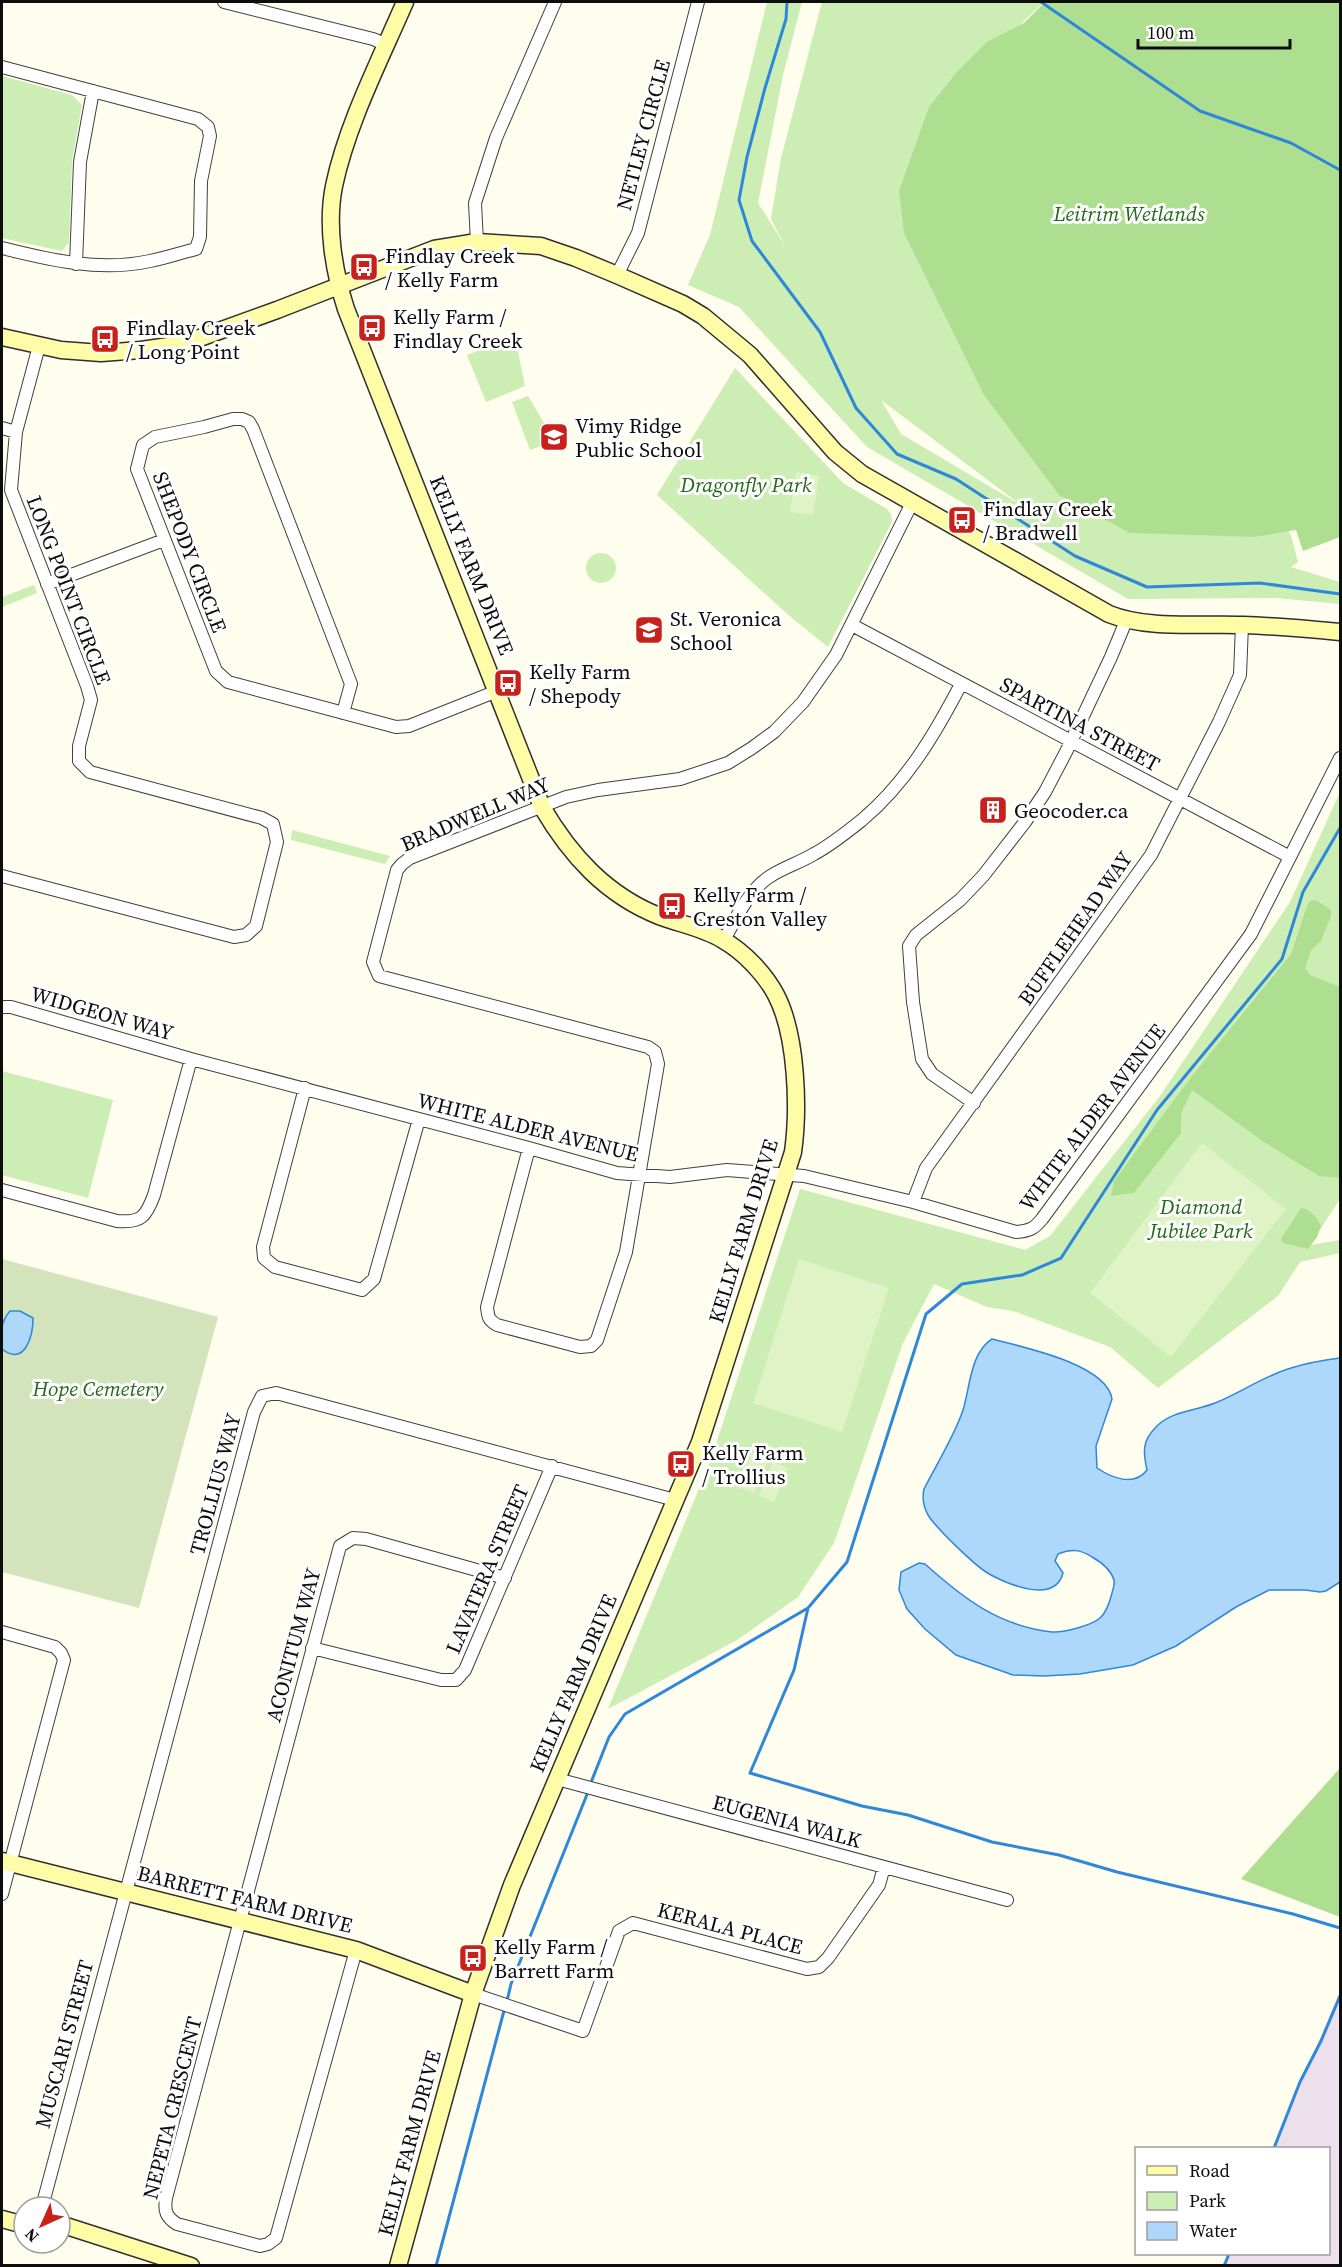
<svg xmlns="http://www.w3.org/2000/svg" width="1342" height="2267" font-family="'Source Serif 4',serif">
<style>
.industrial{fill:#ece0ed}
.green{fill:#ccedb3;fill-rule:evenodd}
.forest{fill:#aedf91}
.cemetery{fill:#d3e3bc}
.pitch{fill:#e0f3c6}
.water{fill:#add8fb;stroke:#2e87d8;stroke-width:1.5}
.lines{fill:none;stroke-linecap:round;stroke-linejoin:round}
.stream{stroke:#2e87d8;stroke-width:3}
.street-casing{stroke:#404040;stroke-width:14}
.secondary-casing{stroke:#2f2f2f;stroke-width:19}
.street{stroke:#fff;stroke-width:12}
.secondary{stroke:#fffca8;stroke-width:16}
.labels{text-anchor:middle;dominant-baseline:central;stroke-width:6;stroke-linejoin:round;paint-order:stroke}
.street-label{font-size:21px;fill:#0d0d0d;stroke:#fff}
.park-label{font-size:21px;font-style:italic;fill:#236a18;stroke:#fff}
.poi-label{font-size:21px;fill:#0d0d0d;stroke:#fff;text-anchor:start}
</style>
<rect width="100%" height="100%" fill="#fffded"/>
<path class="industrial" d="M1340,1991V2265H1225L1230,2254H1328V2148H1274Z"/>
<path class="green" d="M767,2H802L783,75L758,203L785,246L771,219L781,158L822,2H1044L971,71L1291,535L1298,562L1291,567L1340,582V604L1276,598L1128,599L867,447L739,307L688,285L710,235ZM881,400L1021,505L901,434Z
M2,76L72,95L82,105L72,161L69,243L62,251L2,238Z
M515,337L525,386L486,402L467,355Z
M735,368L843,483L887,509L891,514L892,522L828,647L786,613L657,495Z
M528,396L555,441L530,450L512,402Z
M586 568a15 15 0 1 1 30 0a15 15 0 1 1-30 0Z
M34,585L37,593L2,607V597Z
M1340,792V1199L1310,1245L1340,1240V1253L1300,1262L1278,1296L1158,1388L1110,1347L1013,1311L987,1307L934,1284L903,1343L834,1543L798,1597L737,1640L608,1709L710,1462L800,1189L1025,1250L1050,1236L1160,1096L1290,902Z
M292,830L390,856L385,864L291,840Z
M2,1071L113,1100L88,1198L2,1175Z"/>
<path class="forest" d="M1045,2H1340V537L1303,551L1296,530L1255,537L1130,533L1059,495L984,395L904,233L899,191L929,107L956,73L987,42L1024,23Z
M1316,900L1331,910V916L1321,941L1311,950L1305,968L1310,975L1340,987V1178L1319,1176L1264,1142L1192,1090L1181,1114V1133L1134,1193L1111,1196L1114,1181L1192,1076L1291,954L1307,906L1310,901Z
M1301,1208C1310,1209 1317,1217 1321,1226L1317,1237L1308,1249L1283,1243L1281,1239Z
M1340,1768V1917L1241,1879Z"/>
<path class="cemetery" d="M2,1259L218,1317L139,1608L2,1572Z"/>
<path class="pitch" d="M796,472L819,476L813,515L790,512Z
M1202,1143L1286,1209L1171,1357L1090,1293Z
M799,1259L889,1288L842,1432L753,1403Z
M752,1453L768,1460L754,1493L738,1487Z
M773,1462L788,1468L774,1502L759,1495Z"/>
<path class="water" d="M10,1311H20L33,1318C33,1336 25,1367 2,1349C1,1334 0,1322 10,1311Z
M992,1339C1022,1347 1107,1364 1112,1399L1096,1446L1097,1468C1112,1478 1134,1487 1147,1470C1143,1452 1142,1441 1156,1427C1171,1411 1195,1411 1215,1403C1240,1393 1264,1376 1291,1368C1307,1363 1324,1360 1340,1358V1582L1326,1591L1320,1592L1305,1590H1269L1236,1607L1176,1646L1133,1665L1080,1674L1044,1676L1013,1675L956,1655L925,1629L907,1609L899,1590L901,1572L919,1563L925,1564C964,1599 999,1626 1052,1632C1064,1633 1092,1625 1100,1618C1107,1612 1110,1601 1112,1593C1113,1589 1115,1584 1114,1580C1111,1570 1101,1562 1092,1557C1080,1549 1071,1549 1058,1554L1055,1561L1063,1573C1055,1604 1010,1585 991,1575C978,1569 936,1528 928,1515C923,1506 922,1498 924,1489C936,1465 955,1435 963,1410C970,1388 970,1353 992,1339Z"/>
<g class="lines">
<path class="stream" d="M787,2L786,19L765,88L747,157L739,200L752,241L820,332L856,408L897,454L956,479L1075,556L1147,587L1260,583L1340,594
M1041,2L1200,111L1291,143L1340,170
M808,1608L794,1670L750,1773L862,1806L908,1815L992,1842L1059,1855L1117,1872L1293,1914L1340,1928
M590,1785L609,1737L625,1714L808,1608L847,1562L926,1314L962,1284L1022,1275L1061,1258L1157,1110L1282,959L1303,892L1340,828
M507,2001L511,1984L588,1792
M1274,2148L1300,2082L1321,2041L1340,1996
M436,2266L505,2007
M1224,2266L1229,2254"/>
<g class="street-casing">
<path id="street" d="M224,2L373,39L387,45
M2,67L198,119L208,127L210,136L201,181L200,237L196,249C180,253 165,258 150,261C100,272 50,260 2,248
M477,242L475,203L496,138L555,2
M76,264L80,162L93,91
M617,275L638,233L698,2
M2,428L16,432
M47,584L164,540
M852,625L1290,857
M343,713L351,684L253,429L249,422L242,419H233L204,427L155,437L143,445L137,469L216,671L228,682L396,727L409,726L497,691
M2,876L234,937L246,935L256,926L277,842L273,824L262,818L90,772L79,761V746L91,700L87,686L11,490L16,432L39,346
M724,940C735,920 749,890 769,877C782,868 799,863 814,854C831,845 847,832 862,820C906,783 935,734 961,684
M2,1007H11L191,1059L529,1148L617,1173L670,1177L727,1170L804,1176L913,1202L1016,1232C1029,1231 1034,1229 1042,1219L1251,934L1340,758
M305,1088L263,1247L264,1258L275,1267L362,1290L374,1279L419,1119
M974,1103L932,1074L922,1059L913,1002L909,946L916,935L960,900L983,876L1025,822L1045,792L1067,750L1111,657L1126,621
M529,1148L487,1307C488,1316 488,1320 497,1325L580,1347L591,1346L597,1340L626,1252L658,1064L655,1052L648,1047L379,976L373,962L397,870L402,864L410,858L566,797L598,790L680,779L728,763L752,748L774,732L803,702L836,655L912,503
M2,1190L117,1221C141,1223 146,1217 154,1195L191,1059
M913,1202L926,1168L1151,855L1219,722L1240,675L1242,625
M2,1632L55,1647L61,1653L64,1660L2,1894
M312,1648L441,1680H456L465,1670L552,1466
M557,1779L1007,1900
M356,1950L276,2238L268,2244L260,2246L177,2224C166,2217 164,2211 166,2198L340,1546L353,1538L366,1539L505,1578
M473,1994L583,2031L619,1931L633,1923L807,1969L819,1967L828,1958L879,1885L884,1867
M42,2207L254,1412L262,1396L276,1393L675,1500"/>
</g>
<g class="secondary-casing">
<path id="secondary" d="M2,337L61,350L101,353L141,350L183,344L277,310L434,249L477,242L541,246L576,258L617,275L683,304L703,316L750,355L835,452L862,474L1109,614C1149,630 1201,623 1243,625C1275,626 1308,629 1340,632
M2,1861L356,1950L473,1994
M2,2219L24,2225
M60,2224L191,2266
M398,2266L473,1994L512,1885L700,1442L793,1152C799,1109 797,1035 776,995C765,974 744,952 723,940C704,928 680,924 659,916C606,895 570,855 542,807L346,309C334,272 326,226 334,186C347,124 380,60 405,2"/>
</g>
<use href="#street" class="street"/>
<use href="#secondary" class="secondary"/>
</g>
<defs>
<g id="bus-square" transform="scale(1.5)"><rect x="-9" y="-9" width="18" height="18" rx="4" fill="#c8201a" stroke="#fff"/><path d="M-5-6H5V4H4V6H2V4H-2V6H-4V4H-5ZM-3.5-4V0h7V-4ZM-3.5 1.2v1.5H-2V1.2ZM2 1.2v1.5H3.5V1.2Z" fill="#fff"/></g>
<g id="school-square" transform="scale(1.5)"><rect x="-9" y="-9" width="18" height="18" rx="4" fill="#c8201a" stroke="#fff"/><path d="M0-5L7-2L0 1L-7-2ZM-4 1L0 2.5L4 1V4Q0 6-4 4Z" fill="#fff"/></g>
<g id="building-square" transform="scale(1.5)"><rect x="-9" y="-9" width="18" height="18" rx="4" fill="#c8201a" stroke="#fff"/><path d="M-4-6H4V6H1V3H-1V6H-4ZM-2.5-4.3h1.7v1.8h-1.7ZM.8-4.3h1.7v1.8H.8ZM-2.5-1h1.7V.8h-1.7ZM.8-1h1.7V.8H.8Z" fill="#fff"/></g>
</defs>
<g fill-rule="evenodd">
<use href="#bus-square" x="364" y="267"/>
<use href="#bus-square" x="372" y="328"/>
<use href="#bus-square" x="105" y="339"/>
<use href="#school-square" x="554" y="437"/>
<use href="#bus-square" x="962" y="520"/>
<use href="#school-square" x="649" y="630"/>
<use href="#bus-square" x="508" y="683"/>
<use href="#building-square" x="993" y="810"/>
<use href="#bus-square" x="672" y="906"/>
<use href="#bus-square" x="681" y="1464"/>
<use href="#bus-square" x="473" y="1958"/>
</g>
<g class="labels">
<g class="street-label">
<text transform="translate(643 135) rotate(-75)">NETLEY CIRCLE</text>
<text transform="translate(190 552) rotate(69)">SHEPODY CIRCLE</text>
<text transform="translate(472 565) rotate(68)">KELLY FARM DRIVE</text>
<text transform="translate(69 590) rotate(69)">LONG POINT CIRCLE</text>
<text transform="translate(1080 724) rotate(28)">SPARTINA STREET</text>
<text transform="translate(475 814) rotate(-23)">BRADWELL WAY</text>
<text transform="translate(1075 928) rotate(-55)">BUFFLEHEAD WAY</text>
<text transform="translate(102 1013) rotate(16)">WIDGEON WAY</text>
<text transform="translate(1092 1117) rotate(-53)">WHITE ALDER AVENUE</text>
<text transform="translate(528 1127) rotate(14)">WHITE ALDER AVENUE</text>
<text transform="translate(743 1231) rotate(-73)">KELLY FARM DRIVE</text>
<text transform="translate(215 1484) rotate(-75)">TROLLIUS WAY</text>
<text transform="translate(487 1569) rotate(-67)">LAVATERA STREET</text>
<text transform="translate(293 1645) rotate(-75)">ACONITUM WAY</text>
<text transform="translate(573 1683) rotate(-67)">KELLY FARM DRIVE</text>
<text transform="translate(787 1821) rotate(15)">EUGENIA WALK</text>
<text transform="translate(245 1899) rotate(14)">BARRETT FARM DRIVE</text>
<text transform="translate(730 1928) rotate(15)">KERALA PLACE</text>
<text transform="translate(64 2044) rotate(-75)">MUSCARI STREET</text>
<text transform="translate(172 2108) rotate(-76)">NEPETA CRESCENT</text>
<text transform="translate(409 2143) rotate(-75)">KELLY FARM DRIVE</text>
</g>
<g class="park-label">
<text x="1129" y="213">Leitrim Wetlands</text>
<text x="746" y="484">Dragonfly Park</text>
<text x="1201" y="1206">Diamond<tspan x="1201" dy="24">Jubilee Park</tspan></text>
<text x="98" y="1388">Hope Cemetery</text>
</g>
<g class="poi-label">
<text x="385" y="255">Findlay Creek<tspan x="385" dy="24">/ Kelly Farm</tspan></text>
<text x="393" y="316">Kelly Farm /<tspan x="393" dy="24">Findlay Creek</tspan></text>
<text x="126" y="327">Findlay Creek<tspan x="126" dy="24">/ Long Point</tspan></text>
<text x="575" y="425">Vimy Ridge<tspan x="575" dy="24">Public School</tspan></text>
<text x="983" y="508">Findlay Creek<tspan x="983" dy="24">/ Bradwell</tspan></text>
<text x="670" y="618">St. Veronica<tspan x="670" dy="24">School</tspan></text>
<text x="529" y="671">Kelly Farm<tspan x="529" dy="24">/ Shepody</tspan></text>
<text x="1014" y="810">Geocoder.ca</text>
<text x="693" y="894">Kelly Farm /<tspan x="693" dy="24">Creston Valley</tspan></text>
<text x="702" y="1452">Kelly Farm<tspan x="702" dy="24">/ Trollius</tspan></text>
<text x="494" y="1946">Kelly Farm /<tspan x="494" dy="24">Barrett Farm</tspan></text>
</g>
</g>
<rect width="1342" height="2267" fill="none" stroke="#0d0d0d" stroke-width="6"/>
<rect x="1135" y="2147" width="195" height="108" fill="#ffffff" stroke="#9e9e9e" stroke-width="1.5"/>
<rect x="1147" y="2166" width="30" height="9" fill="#fffca8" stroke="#9e9e9e" stroke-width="1.5"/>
<text x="1189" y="2177" font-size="18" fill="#0d0d0d">Road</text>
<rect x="1147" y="2192" width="30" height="18" fill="#ccedb3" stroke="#9e9e9e" stroke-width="1.5"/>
<text x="1189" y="2207" font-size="18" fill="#0d0d0d">Park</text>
<rect x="1147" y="2222" width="30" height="18" fill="#add8fb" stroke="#9e9e9e" stroke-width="1.5"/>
<text x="1189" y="2237" font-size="18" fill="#0d0d0d">Water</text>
<g transform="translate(42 2225) rotate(225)"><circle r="28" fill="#ffffff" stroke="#9e9e9e" stroke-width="1.5"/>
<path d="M0-4.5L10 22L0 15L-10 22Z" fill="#c8201a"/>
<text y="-9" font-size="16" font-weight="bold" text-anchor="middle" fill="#0d0d0d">N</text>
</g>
<path d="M1138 39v9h152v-9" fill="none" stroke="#0d0d0d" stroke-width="3"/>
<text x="1147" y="39" font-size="18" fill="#0d0d0d" stroke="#ffffff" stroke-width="4.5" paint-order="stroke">100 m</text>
</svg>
